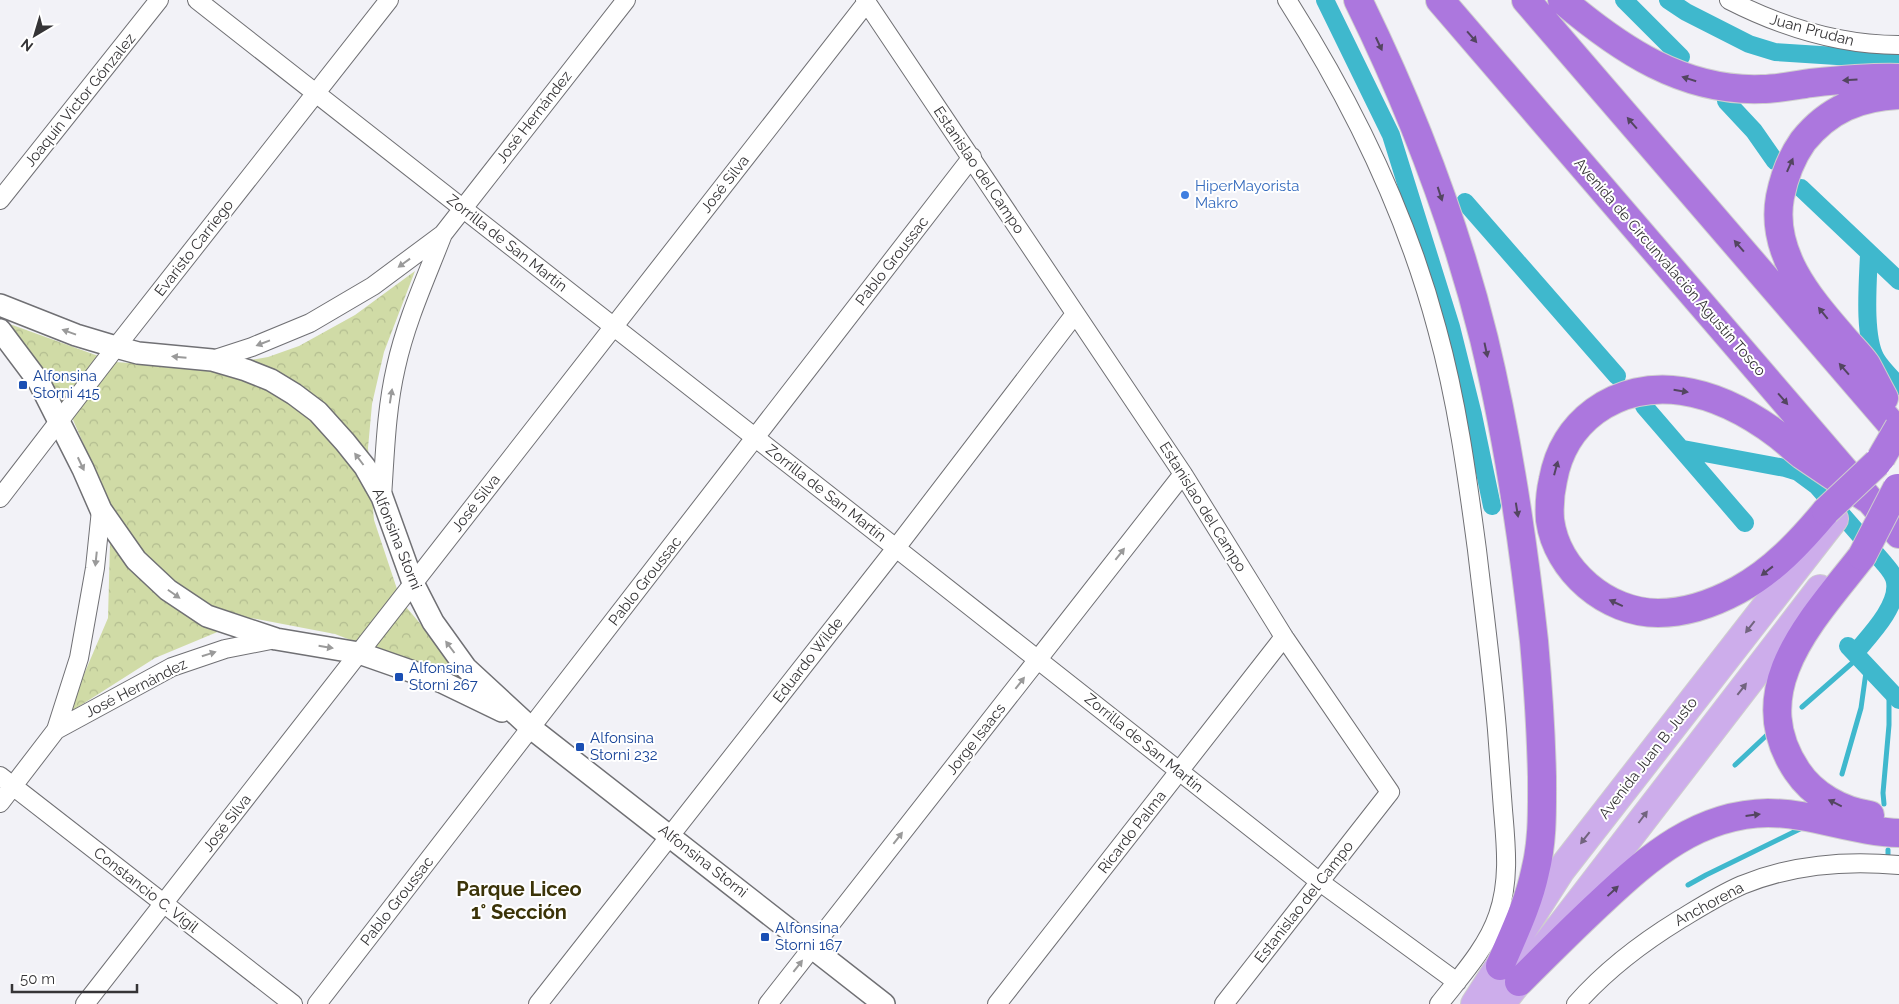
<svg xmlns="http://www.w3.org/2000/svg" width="1899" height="1004" font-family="Raleway,sans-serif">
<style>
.park{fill:url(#park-crowns)}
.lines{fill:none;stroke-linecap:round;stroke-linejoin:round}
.stream{stroke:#3fb8cd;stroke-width:5}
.canal{stroke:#3fb8cd;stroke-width:18}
.minor-casing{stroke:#707074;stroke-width:20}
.tertiary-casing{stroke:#707074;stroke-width:24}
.primary-casing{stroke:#cfcecf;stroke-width:30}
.motorway-casing{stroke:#cfcecf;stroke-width:30}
.minor{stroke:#fff;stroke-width:18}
.tertiary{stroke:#fff;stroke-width:21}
.primary{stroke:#cdadeb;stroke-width:28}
.motorway{stroke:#ac77de;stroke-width:28}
.motorway-bridge-casing{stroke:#cfcecf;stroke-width:30;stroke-linecap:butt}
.motorway-bridge{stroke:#ac77de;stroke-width:28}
.oneway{fill:#534560}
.oneway2{fill:#9a9a9a}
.oneway3{fill:#72647e}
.shop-dot{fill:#3f7fe0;stroke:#fff;stroke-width:2}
.transit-dot{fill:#1a4fb4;stroke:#fff;stroke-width:2}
.labels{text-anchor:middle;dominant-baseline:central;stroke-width:4;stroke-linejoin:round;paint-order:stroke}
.street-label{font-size:15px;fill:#353436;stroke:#fff}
.shop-label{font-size:15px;fill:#366cbe;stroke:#fff;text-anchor:start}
.transit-label{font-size:15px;fill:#164399;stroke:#fff;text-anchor:start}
.district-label{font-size:20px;font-weight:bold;fill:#3b3308;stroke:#fff}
</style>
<defs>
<pattern id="park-crowns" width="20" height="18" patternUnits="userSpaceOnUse" patternTransform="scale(1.25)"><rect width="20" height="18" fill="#d0dba6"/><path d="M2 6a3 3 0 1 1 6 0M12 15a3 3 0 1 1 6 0" fill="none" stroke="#b3bd90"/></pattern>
</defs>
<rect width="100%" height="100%" fill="#f2f2f7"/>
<path class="park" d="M415,271L384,352L372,404L368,448L374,520L401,601L475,688L335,634L251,618L155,658L67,714L108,618L111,507L70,413L4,322L115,362L205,368L268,357L299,346L355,315Z"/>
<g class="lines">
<path class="stream" d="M1802,707L1859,657
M1735,765L1768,734
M1842,774L1861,708L1867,665
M1884,804L1883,793L1889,725V690
M1888,854V850
M1688,885L1706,875L1802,828"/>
<path class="canal" d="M1325,0L1391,135L1451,327L1473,415L1492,506
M1624,0L1681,57
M1668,0L1686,12L1749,44L1775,52L1899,60
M1726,101L1754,131L1775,161
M1801,188L1899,281
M1465,202L1617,376
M1869,254C1868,281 1863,336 1876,359C1882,369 1891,377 1899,386
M1644,406L1745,523
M1683,449L1785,468L1798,472L1817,486L1883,562C1888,568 1894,574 1895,582C1899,606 1869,636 1855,653
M1848,646L1899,700"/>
<g class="minor-casing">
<path id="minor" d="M197,0L896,548L1320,882L1457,982
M865,0L1183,474L1284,637L1390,792L1224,1004
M1287,0C1352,102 1406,212 1437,329C1457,401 1467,475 1477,550C1484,610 1492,670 1497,730C1499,756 1501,783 1503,810C1506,845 1510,881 1498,915C1487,948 1460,977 1439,1004
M1729,0C1782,27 1840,45 1899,45
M0,200L159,0
M212,360L252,347L310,323L373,286L443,234L626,0
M382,497C385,454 386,410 396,367C406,321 426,278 443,234
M0,498L116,347L389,0
M56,730L172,667L225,649L276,639
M0,776L293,1004
M0,803L56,730L79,658L95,568L101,510
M85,1004L867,2
M317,1004L972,157
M538,1004L896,548L1075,314
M768,1004L1183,474
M997,1004L1284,637
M1576,1004C1606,970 1640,944 1679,920C1699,908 1719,895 1742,885C1791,865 1846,860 1899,865"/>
</g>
<g class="tertiary-casing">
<path id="tertiary" d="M0,305L76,335L116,347L138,353L212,360L246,370L271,380L294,394L318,412L345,442L365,467L382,497L413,583L433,622L466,668L531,728L884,1004
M0,330L39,382L83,469L101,510L136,560L168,590L207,616L276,639L359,653L442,682L502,711"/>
</g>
<g class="primary-casing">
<path id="primary" d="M1475,1004L1561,870L1834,519
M1501,1004L1820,589"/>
</g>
<g class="motorway-casing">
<path id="motorway" d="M1358,0C1411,108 1455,222 1484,339C1508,438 1523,540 1534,641C1538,686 1541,732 1542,777C1542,809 1543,841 1535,872C1528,905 1513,935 1500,966
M1440,0L1899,534
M1526,0L1899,433
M1562,0C1620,49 1683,92 1762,89C1779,89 1795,85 1811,83C1840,80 1870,77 1899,78
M1884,398C1878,387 1872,375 1866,364C1859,354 1849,345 1841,335C1808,297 1770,252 1780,197C1784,177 1791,158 1803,141C1829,109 1859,97 1899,95
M1826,511C1800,542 1773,571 1738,590C1714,603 1685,613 1658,613C1607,613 1557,571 1550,520C1549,506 1550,493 1553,480C1558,452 1572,428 1595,411C1620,393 1651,386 1682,391C1717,396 1750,414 1778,435C1786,441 1794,449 1802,455C1824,470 1846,485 1868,499
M1862,556C1814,618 1742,689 1797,771C1813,795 1841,811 1870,815
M1519,982C1546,955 1573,928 1601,902C1649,857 1698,814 1768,813C1812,813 1855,832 1899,833"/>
</g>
<use href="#minor" class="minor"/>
<use href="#tertiary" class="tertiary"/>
<use href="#primary" class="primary"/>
<use href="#motorway" class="motorway"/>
<g class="motorway-bridge-casing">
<path id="motorway-bridge" d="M1881,458L1899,427
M1826,511L1877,463
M1862,556L1897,488"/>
</g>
<use href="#motorway-bridge" class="motorway-bridge"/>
</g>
<defs><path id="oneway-solid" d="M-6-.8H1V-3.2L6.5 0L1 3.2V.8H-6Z" transform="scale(1.25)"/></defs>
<g class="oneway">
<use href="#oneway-solid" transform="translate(1472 37) rotate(49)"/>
<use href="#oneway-solid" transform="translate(1379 44) rotate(65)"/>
<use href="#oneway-solid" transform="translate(1689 79) rotate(-163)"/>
<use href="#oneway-solid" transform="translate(1850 80) rotate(177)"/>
<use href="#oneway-solid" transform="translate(1632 123) rotate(-131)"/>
<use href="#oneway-solid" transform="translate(1790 165) rotate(-66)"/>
<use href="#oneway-solid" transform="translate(1440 194) rotate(72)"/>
<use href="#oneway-solid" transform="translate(1739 246) rotate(-131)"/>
<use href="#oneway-solid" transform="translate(1823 313) rotate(-129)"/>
<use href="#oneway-solid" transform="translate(1486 350) rotate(78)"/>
<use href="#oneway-solid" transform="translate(1844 369) rotate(-131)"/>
<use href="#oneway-solid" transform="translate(1681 391) rotate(9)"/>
<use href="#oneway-solid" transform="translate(1783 399) rotate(49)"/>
<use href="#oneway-solid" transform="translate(1556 468) rotate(-75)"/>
<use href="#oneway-solid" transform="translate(1517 510) rotate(81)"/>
<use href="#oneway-solid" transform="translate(1767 571) rotate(142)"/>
<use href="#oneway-solid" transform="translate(1616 603) rotate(-155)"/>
<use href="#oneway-solid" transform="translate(1835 803) rotate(-154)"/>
<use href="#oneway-solid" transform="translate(1753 815) rotate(-7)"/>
<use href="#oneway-solid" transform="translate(1613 891) rotate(-43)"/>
</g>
<g class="oneway2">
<use href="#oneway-solid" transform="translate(404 263) rotate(144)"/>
<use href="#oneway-solid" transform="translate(69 332) rotate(-160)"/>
<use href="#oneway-solid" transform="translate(263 343) rotate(159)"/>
<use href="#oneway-solid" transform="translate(179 357) rotate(-175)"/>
<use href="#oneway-solid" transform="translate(391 396) rotate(-81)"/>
<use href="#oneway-solid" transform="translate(359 459) rotate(-127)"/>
<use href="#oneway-solid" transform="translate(81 464) rotate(65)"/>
<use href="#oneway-solid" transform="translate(1120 554) rotate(-52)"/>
<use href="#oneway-solid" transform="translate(96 559) rotate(96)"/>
<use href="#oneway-solid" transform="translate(174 594) rotate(35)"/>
<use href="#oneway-solid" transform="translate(326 647) rotate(9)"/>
<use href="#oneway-solid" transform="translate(450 647) rotate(-127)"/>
<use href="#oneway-solid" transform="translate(209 654) rotate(-17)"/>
<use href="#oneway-solid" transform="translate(1020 683) rotate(-52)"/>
<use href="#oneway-solid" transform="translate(898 838) rotate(-52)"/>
<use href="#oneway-solid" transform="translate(798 966) rotate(-52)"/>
</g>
<g class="oneway3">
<use href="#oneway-solid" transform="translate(1750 627) rotate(128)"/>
<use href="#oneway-solid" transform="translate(1742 689) rotate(-52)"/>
<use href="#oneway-solid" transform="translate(1643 817) rotate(-53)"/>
<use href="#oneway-solid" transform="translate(1585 838) rotate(128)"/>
</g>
<circle class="shop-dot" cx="1185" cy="195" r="5"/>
<g class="transit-dot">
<rect x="18" y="380" width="10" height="10" rx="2.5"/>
<rect x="394" y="672" width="10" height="10" rx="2.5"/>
<rect x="575" y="742" width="10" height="10" rx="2.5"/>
<rect x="760" y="932" width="10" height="10" rx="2.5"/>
</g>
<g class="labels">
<g class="street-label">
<text transform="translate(1812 30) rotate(15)">Juan Prudan</text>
<text transform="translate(80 100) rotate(-51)">Joaquín Victor Gónzalez</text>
<text transform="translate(534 117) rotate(-52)">José Hernández</text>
<text transform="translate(979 170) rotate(56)">Estanislao del Campo</text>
<text transform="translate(725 184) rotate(-52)">José Silva</text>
<text transform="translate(507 243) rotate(38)">Zorrilla de San Martín</text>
<text transform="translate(194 248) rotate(-52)">Evaristo Carriego</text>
<text transform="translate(892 261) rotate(-52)">Pablo Groussac</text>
<text transform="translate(1670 267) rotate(49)">Avenida de Circunvalación Agustín Tosco</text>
<text transform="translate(826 493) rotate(38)">Zorrilla de San Martín</text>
<text transform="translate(476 503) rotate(-52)">José Silva</text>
<text transform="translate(1203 507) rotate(58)">Estanislao del Campo</text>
<text transform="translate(397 539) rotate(68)">Alfonsina Storni</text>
<text transform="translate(645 581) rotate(-52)">Pablo Groussac</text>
<text transform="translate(808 660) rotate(-52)">Eduardo Wilde</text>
<text transform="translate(136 688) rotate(-27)">José Hernández</text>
<text transform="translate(976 739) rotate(-52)">Jorge Isaacs</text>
<text transform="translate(1144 743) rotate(39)">Zorrilla de San Martín</text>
<text transform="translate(1648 758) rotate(-52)">Avenida Juan B. Justo</text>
<text transform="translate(227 823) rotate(-52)">José Silva</text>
<text transform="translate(1132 832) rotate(-52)">Ricardo Palma</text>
<text transform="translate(703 861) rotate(38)">Alfonsina Storni</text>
<text transform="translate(146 890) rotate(38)">Constancio C. Vigil</text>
<text transform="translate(397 901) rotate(-52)">Pablo Groussac</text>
<text transform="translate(1304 902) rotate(-52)">Estanislao del Campo</text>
<text transform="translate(1709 904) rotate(-28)">Anchorena</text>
</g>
<g class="shop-label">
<text x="1195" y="186">HiperMayorista<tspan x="1195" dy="17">Makro</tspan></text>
</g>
<g class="transit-label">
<text x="33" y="376">Alfonsina<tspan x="33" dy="17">Storni 415</tspan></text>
<text x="409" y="668">Alfonsina<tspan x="409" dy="17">Storni 267</tspan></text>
<text x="590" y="738">Alfonsina<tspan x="590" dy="17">Storni 232</tspan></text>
<text x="775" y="928">Alfonsina<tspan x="775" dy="17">Storni 167</tspan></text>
</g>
<g class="district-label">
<text x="519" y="889">Parque Liceo<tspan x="519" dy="23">1° Sección</tspan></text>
</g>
</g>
<g transform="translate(35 35) rotate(218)" stroke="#ffffff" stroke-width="4" paint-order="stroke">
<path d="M0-4L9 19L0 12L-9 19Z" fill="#353436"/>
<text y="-8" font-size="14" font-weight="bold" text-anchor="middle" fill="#353436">N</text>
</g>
<path d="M12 984v8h125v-8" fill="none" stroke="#353436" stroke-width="2.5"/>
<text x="20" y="984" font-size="15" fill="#353436" stroke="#ffffff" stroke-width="4" paint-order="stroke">50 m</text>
</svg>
